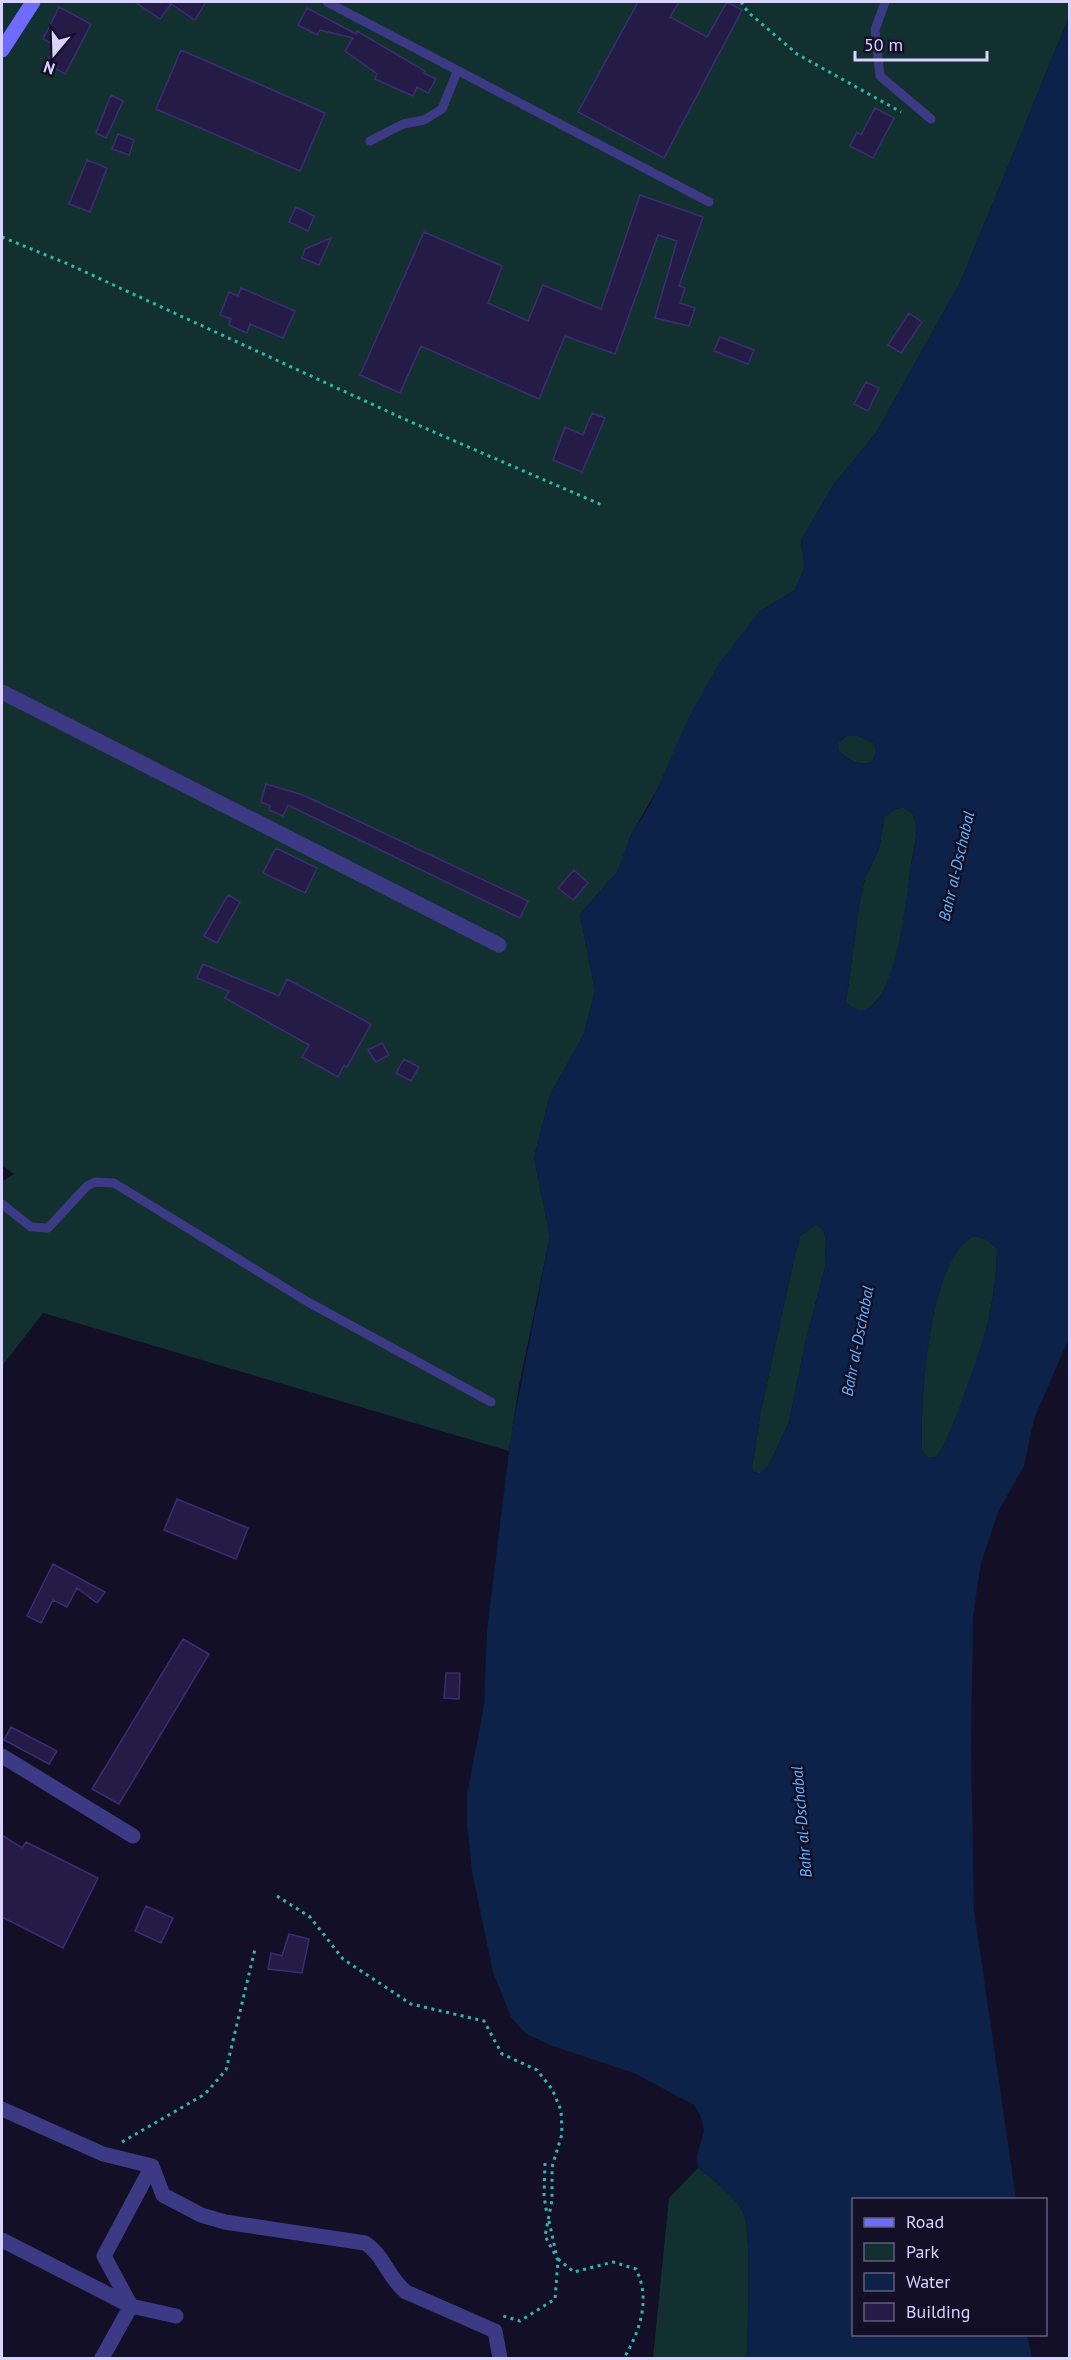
<svg xmlns="http://www.w3.org/2000/svg" width="1071" height="2360" font-family="'PT Sans',sans-serif">
<style>
.green{fill:#12302f}
.water{fill:#0c2248;fill-rule:evenodd}
.building{fill:#241b47;stroke:#3b2d73;stroke-width:1.5}
.lines{fill:none;stroke-linecap:round;stroke-linejoin:round}
.path{stroke:#2fb8b0;stroke-width:3;stroke-dasharray:3 4.5;stroke-linecap:butt}
.lane{stroke:#3d3a85;stroke-width:9}
.street{stroke:#3d3a85;stroke-width:15}
.secondary{stroke:#6f6bff;stroke-width:15}
.labels{text-anchor:middle;dominant-baseline:central;stroke-width:5;stroke-linejoin:round;paint-order:stroke}
.water-label{font-size:16px;font-style:italic;fill:#62b6ff;stroke:#130f26}
</style>
<rect width="100%" height="100%" fill="#130f26"/>
<path class="green" d="M2,2H1069V17L961,281L876,433L834,484L801,541L805,567L795,590L759,612L631,835L618,871L580,914L595,991L584,1034L550,1095L534,1158L550,1236L519,1386L509,1451L43,1313L2,1366V1182L14,1174L2,1165Z
M847,736H858L874,743L876,752L872,762C858,766 850,761 839,751V742Z
M903,807L913,814C921,834 912,851 910,872C906,909 900,993 863,1012L854,1010L846,1002L860,900L865,878L879,849L884,817L896,809Z
M816,1224L824,1231L826,1242L825,1267L805,1344L789,1422L770,1463L760,1474L754,1472L752,1467L761,1410L794,1259L800,1236Z
M974,1236L986,1239L997,1249C996,1303 984,1343 965,1393C957,1415 949,1437 937,1457L928,1458L922,1451C920,1404 928,1257 974,1236Z
M698,2168C714,2180 731,2193 742,2210C753,2229 747,2330 747,2358H653L669,2198Z"/>
<path class="water" d="M1069,17V1338L1034,1419L1024,1466L998,1512L981,1563L973,1616L971,1748L974,1910L1016,2199L854,2200V2334L1027,2335L1032,2358H747C747,2330 753,2229 742,2210C731,2193 714,2180 698,2168L697,2156L704,2131L701,2117L694,2105L634,2073L550,2045L525,2033L511,2017L493,1972L472,1871L467,1824V1794L484,1706L487,1630L511,1435L550,1236L534,1158L550,1095L584,1034L595,991L580,914L618,871L631,835L651,803L688,719L718,665L759,612L795,590L805,567L801,541L834,484L876,433L961,281ZM847,736H858L874,743L876,752L872,762C858,766 850,761 839,751V742ZM903,807L913,814C921,834 912,852 910,873C907,896 891,1046 846,1002L860,900L865,878L879,849L884,817L896,809ZM816,1224L824,1231L826,1242L825,1267L805,1344L789,1422L770,1463L759,1474L754,1472L752,1466L761,1410L794,1259L800,1236ZM975,1236L986,1239L997,1249C996,1304 985,1338 966,1389C958,1412 950,1436 937,1457L928,1458L922,1451C920,1405 928,1256 975,1236Z"/>
<path class="building" d="M135,2H206L195,20L171,4L160,19Z
M638,2H679L670,17L707,37L727,2L742,10L664,158L578,112Z
M59,7L91,24L65,74L46,63L56,46L43,39Z
M307,8L356,34L357,31L425,71L424,73L436,79L428,93L417,87L413,96L375,79L377,74L345,51L353,38L320,30L317,35L298,25Z
M181,50L325,113L300,171L156,109Z
M111,95L123,101L106,138L96,133Z
M875,108L894,118L873,158L850,146L857,132L861,135Z
M118,134L134,140L129,155L112,149Z
M87,160L107,168L90,212L69,204Z
M640,195L703,217L679,286L685,288L680,303L695,308L689,326L655,318L677,241L658,235L615,354L565,336L539,399L421,346L400,393L360,375L424,232L502,266L488,303L528,321L543,285L601,309Z
M296,207L314,216L308,231L289,222Z
M331,238L319,265L302,258L305,249Z
M241,288L295,311L283,338L250,324L247,333L229,325L231,319L220,315L229,292L238,296Z
M909,313L922,322L901,353L888,345Z
M720,337L754,350L748,364L714,351Z
M866,382L879,388L868,411L854,404Z
M592,413L605,418L582,472L553,460L565,427L583,435Z
M266,784L303,795L528,901L520,918L288,805L283,816L269,810L270,806L261,802Z
M276,848L317,868L305,893L263,873Z
M574,870L588,883L573,900L558,888Z
M228,895L240,902L217,943L204,936Z
M203,964L279,996L287,979L371,1024L347,1067L344,1065L338,1077L302,1057L309,1045L225,998L229,991L197,978Z
M382,1043L389,1055L376,1062L368,1050Z
M404,1059L419,1067L411,1081L396,1073Z
M177,1499L248,1528L236,1559L164,1530Z
M53,1564L105,1592L97,1603L77,1588L67,1607L53,1600L41,1623L27,1616Z
M183,1639L209,1654L119,1804L92,1789Z
M446,1673H460L459,1699L444,1698Z
M11,1727L57,1751L49,1764L4,1740Z
M2,1835L22,1848L26,1842L98,1878L63,1948L2,1917Z
M146,1906L173,1918L161,1943L135,1931Z
M289,1934L309,1939L302,1973L268,1969L271,1953L282,1956Z"/>
<g class="lines">
<path class="path" d="M741,2L748,12L797,54L901,112
M2,237L68,264L402,418L604,506
M277,1896L310,1917L343,1959L411,2004L484,2021L502,2054L537,2070L552,2089L561,2110L562,2134L552,2167V2200L545,2236L558,2260L555,2299L520,2321L503,2316
M122,2142L205,2094L226,2070L255,1949
M545,2163L544,2196L547,2215
M549,2221L556,2253
M558,2259L574,2272L613,2262L636,2269C651,2299 640,2331 624,2358"/>
<path class="lane" d="M327,2L709,202
M885,2L875,30L880,76L931,119
M370,141L403,124L424,120L442,109L457,72
M2,1204L31,1227L48,1228L87,1186L95,1182L114,1183L308,1302L491,1402"/>
<path class="street" d="M2,692L499,945
M2,1756L133,1836
M2,2109L103,2154L152,2166L163,2195L201,2215L225,2222L365,2243C384,2255 388,2278 406,2292L495,2331L500,2358
M2,2240L131,2306L176,2316
M102,2358L131,2306L104,2256L152,2166"/>
<path class="secondary" d="M2,50L33,2"/>
</g>
<g class="labels">
<g class="water-label">
<text transform="translate(956 866) rotate(-77)">Bahr al-Dschabal</text>
<text transform="translate(857 1341) rotate(-79)">Bahr al-Dschabal</text>
<text transform="translate(801 1822) rotate(-95)">Bahr al-Dschabal</text>
</g>
</g>
<rect width="1071" height="2360" fill="none" stroke="#d9d4ff" stroke-width="6"/>
<rect x="852" y="2198" width="195" height="138" fill="#130f26" stroke="#625e7d" stroke-width="1.5"/>
<rect x="864" y="2218" width="30" height="9" fill="#6f6bff" stroke="#625e7d" stroke-width="1.5"/>
<text x="906" y="2228" font-size="18" fill="#d9d4ff">Road</text>
<rect x="864" y="2243" width="30" height="18" fill="#12302f" stroke="#625e7d" stroke-width="1.5"/>
<text x="906" y="2258" font-size="18" fill="#d9d4ff">Park</text>
<rect x="864" y="2273" width="30" height="18" fill="#0c2248" stroke="#625e7d" stroke-width="1.5"/>
<text x="906" y="2288" font-size="18" fill="#d9d4ff">Water</text>
<rect x="864" y="2303" width="30" height="18" fill="#241b47" stroke="#625e7d" stroke-width="1.5"/>
<text x="906" y="2318" font-size="18" fill="#d9d4ff">Building</text>
<g transform="translate(54 54) rotate(199)" stroke="#130f26" stroke-width="4.5" paint-order="stroke">
<path d="M0-4.5L10 22L0 15L-10 22Z" fill="#d9d4ff"/>
<text y="-9" font-size="16" font-weight="bold" text-anchor="middle" fill="#d9d4ff">N</text>
</g>
<path d="M855 51v9h132v-9" fill="none" stroke="#d9d4ff" stroke-width="3"/>
<text x="864" y="51" font-size="18" fill="#d9d4ff" stroke="#130f26" stroke-width="4.5" paint-order="stroke">50 m</text>
</svg>
